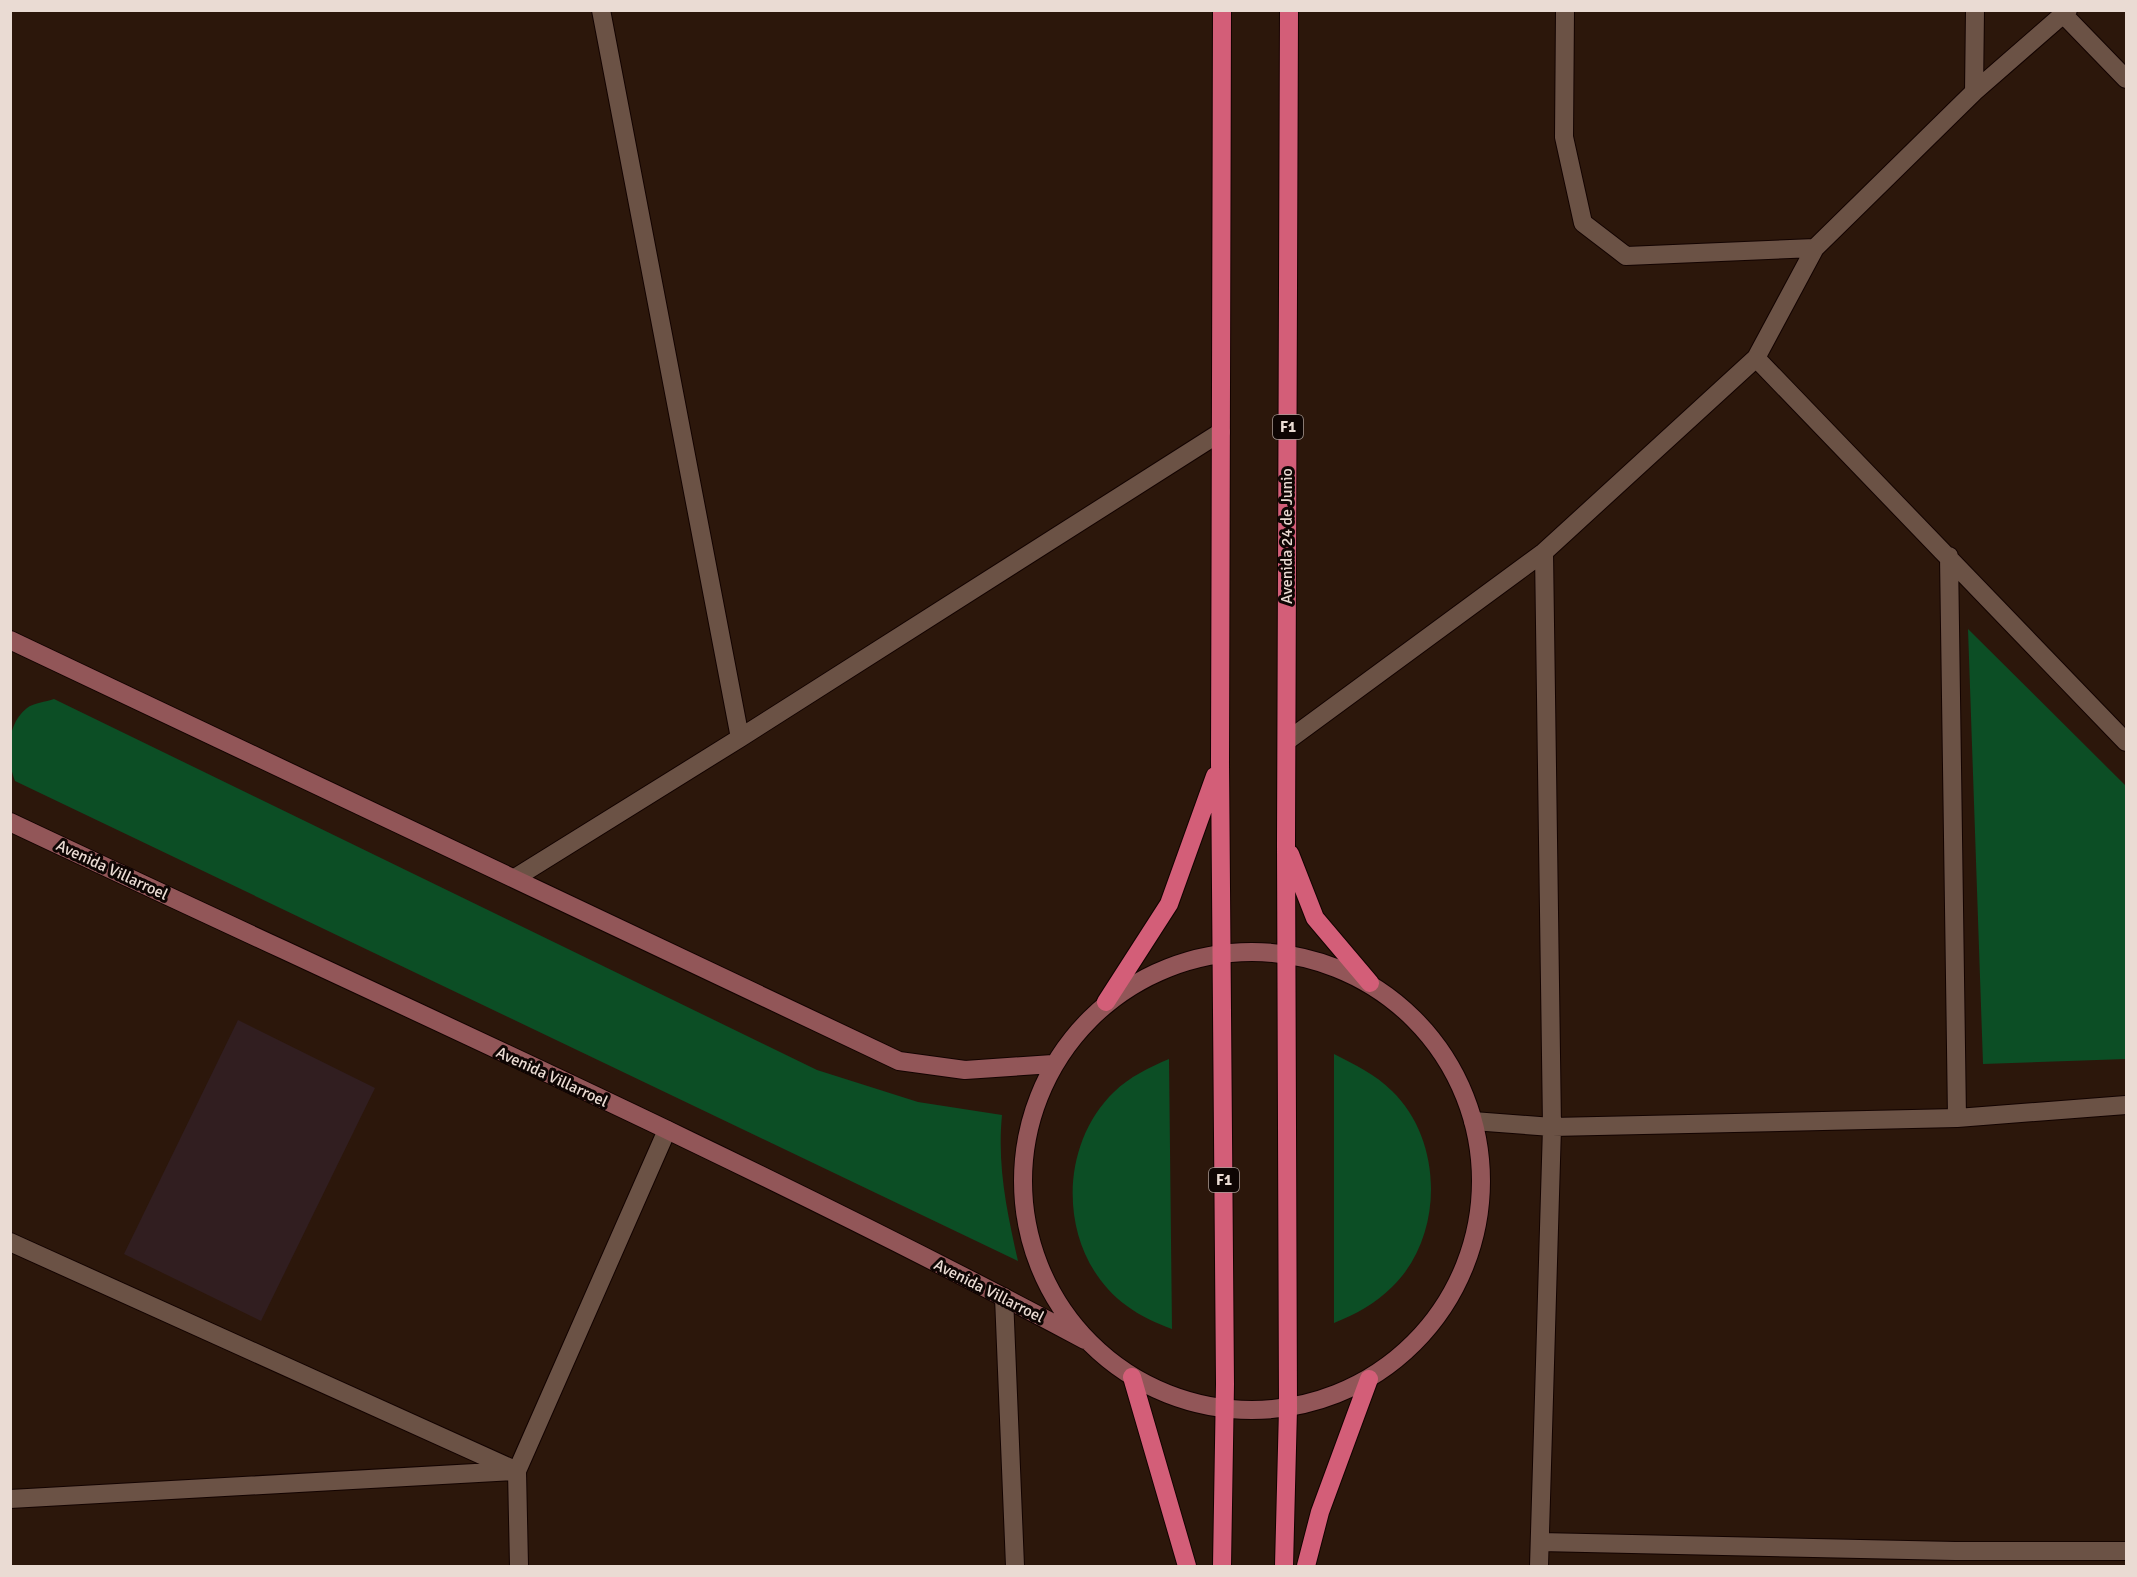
<svg xmlns="http://www.w3.org/2000/svg" width="2137" height="1577" font-family="Signika,sans-serif">
<style>
.industrial{fill:#311e20}
.green{fill:#0c4e25}
.lines{fill:none;stroke-linecap:round;stroke-linejoin:round}
.minor-casing{stroke:#130300;stroke-width:20}
.secondary-casing{stroke:#130300;stroke-width:20}
.trunk-casing{stroke:#130300;stroke-width:20}
.minor{stroke:#6b5245;stroke-width:18}
.secondary{stroke:#925658;stroke-width:18}
.trunk{stroke:#d35e78;stroke-width:18}
.labels{text-anchor:middle;dominant-baseline:central;stroke-width:6;stroke-linejoin:round;paint-order:stroke}
.shield{fill:#0e0503;stroke:#a89b95;stroke-width:1.5}
.shield-label{font-size:15px;font-weight:bold;fill:#eadbd3}
.street-label{font-size:16px;fill:#eadbd3;stroke:#0e0503}
</style>
<rect width="100%" height="100%" fill="#2c170b"/>
<path class="industrial" d="M238,1020L375,1088L261,1321L124,1254Z"/>
<path class="green" d="M1968,629L2126,786V1059L1983,1064Z
M54,699L817,1070L918,1102L1002,1115C997,1166 1007,1212 1018,1261L15,781C6,758 6,724 27,708C33,703 46,702 54,699Z
M1334,1054C1355,1065 1375,1074 1392,1091C1444,1141 1444,1237 1392,1287C1375,1304 1356,1314 1334,1323Z
M1169,1059L1172,1329C1156,1323 1140,1316 1127,1306C1059,1257 1055,1149 1114,1092C1129,1077 1150,1067 1169,1059Z"/>
<g class="lines">
<g class="minor-casing">
<path id="minor" d="M601,10L740,738
M1565,10L1564,137L1583,223L1626,256L1815,248
M2064,15L2126,79
M1974,92L1975,10
M1756,358L2126,742
M1949,556L1957,1118
M1287,741L1544,552L1756,358L1815,248L1974,92L2068,10
M515,878L740,738L1221,432
M1473,1121L1552,1127L1957,1118L2126,1105
M10,1242L517,1471
M1004,1297L1015,1566
M10,1499L512,1471
M1540,1542L1955,1551H2126
M519,1566L517,1471L667,1130
M1539,1566L1552,1127L1544,552"/>
</g>
<g class="secondary-casing">
<path id="secondary" d="M10,640L899,1061L965,1070L1053,1064
M10,822C370,992 734,1153 1085,1340
M1023 1181a229 229 0 1 1 458 0a229 229 0 1 1-458 0Z"/>
</g>
<g class="trunk-casing">
<path id="trunk" d="M1290,854L1315,918L1370,983
M1106,1002L1169,904L1215,776
M1132,1377L1187,1566
M1222,1566L1225,1384L1220,763L1222,10
M1284,1566L1288,1409L1286,844L1289,10
M1306,1566L1320,1512L1369,1379"/>
</g>
<use href="#minor" class="minor"/>
<use href="#secondary" class="secondary"/>
<use href="#trunk" class="trunk"/>
</g>
<g class="labels">
<g class="shield">
<rect x="1273" y="415" width="30" height="24" rx="4.5"/>
<rect x="1209" y="1168" width="30" height="24" rx="4.5"/>
</g>
<g class="shield-label">
<text x="1288" y="427">F1</text>
<text x="1224" y="1180">F1</text>
</g>
<g class="street-label">
<text transform="translate(1287 536) rotate(-90)">Avenida 24 de Junio</text>
<text transform="translate(112 870) rotate(25)">Avenida Villarroel</text>
<text transform="translate(552 1077) rotate(25)">Avenida Villarroel</text>
<text transform="translate(989 1291) rotate(27)">Avenida Villarroel</text>
</g>
</g>
<rect width="2137" height="1577" fill="none" stroke="#eadbd3" stroke-width="24"/>
</svg>
